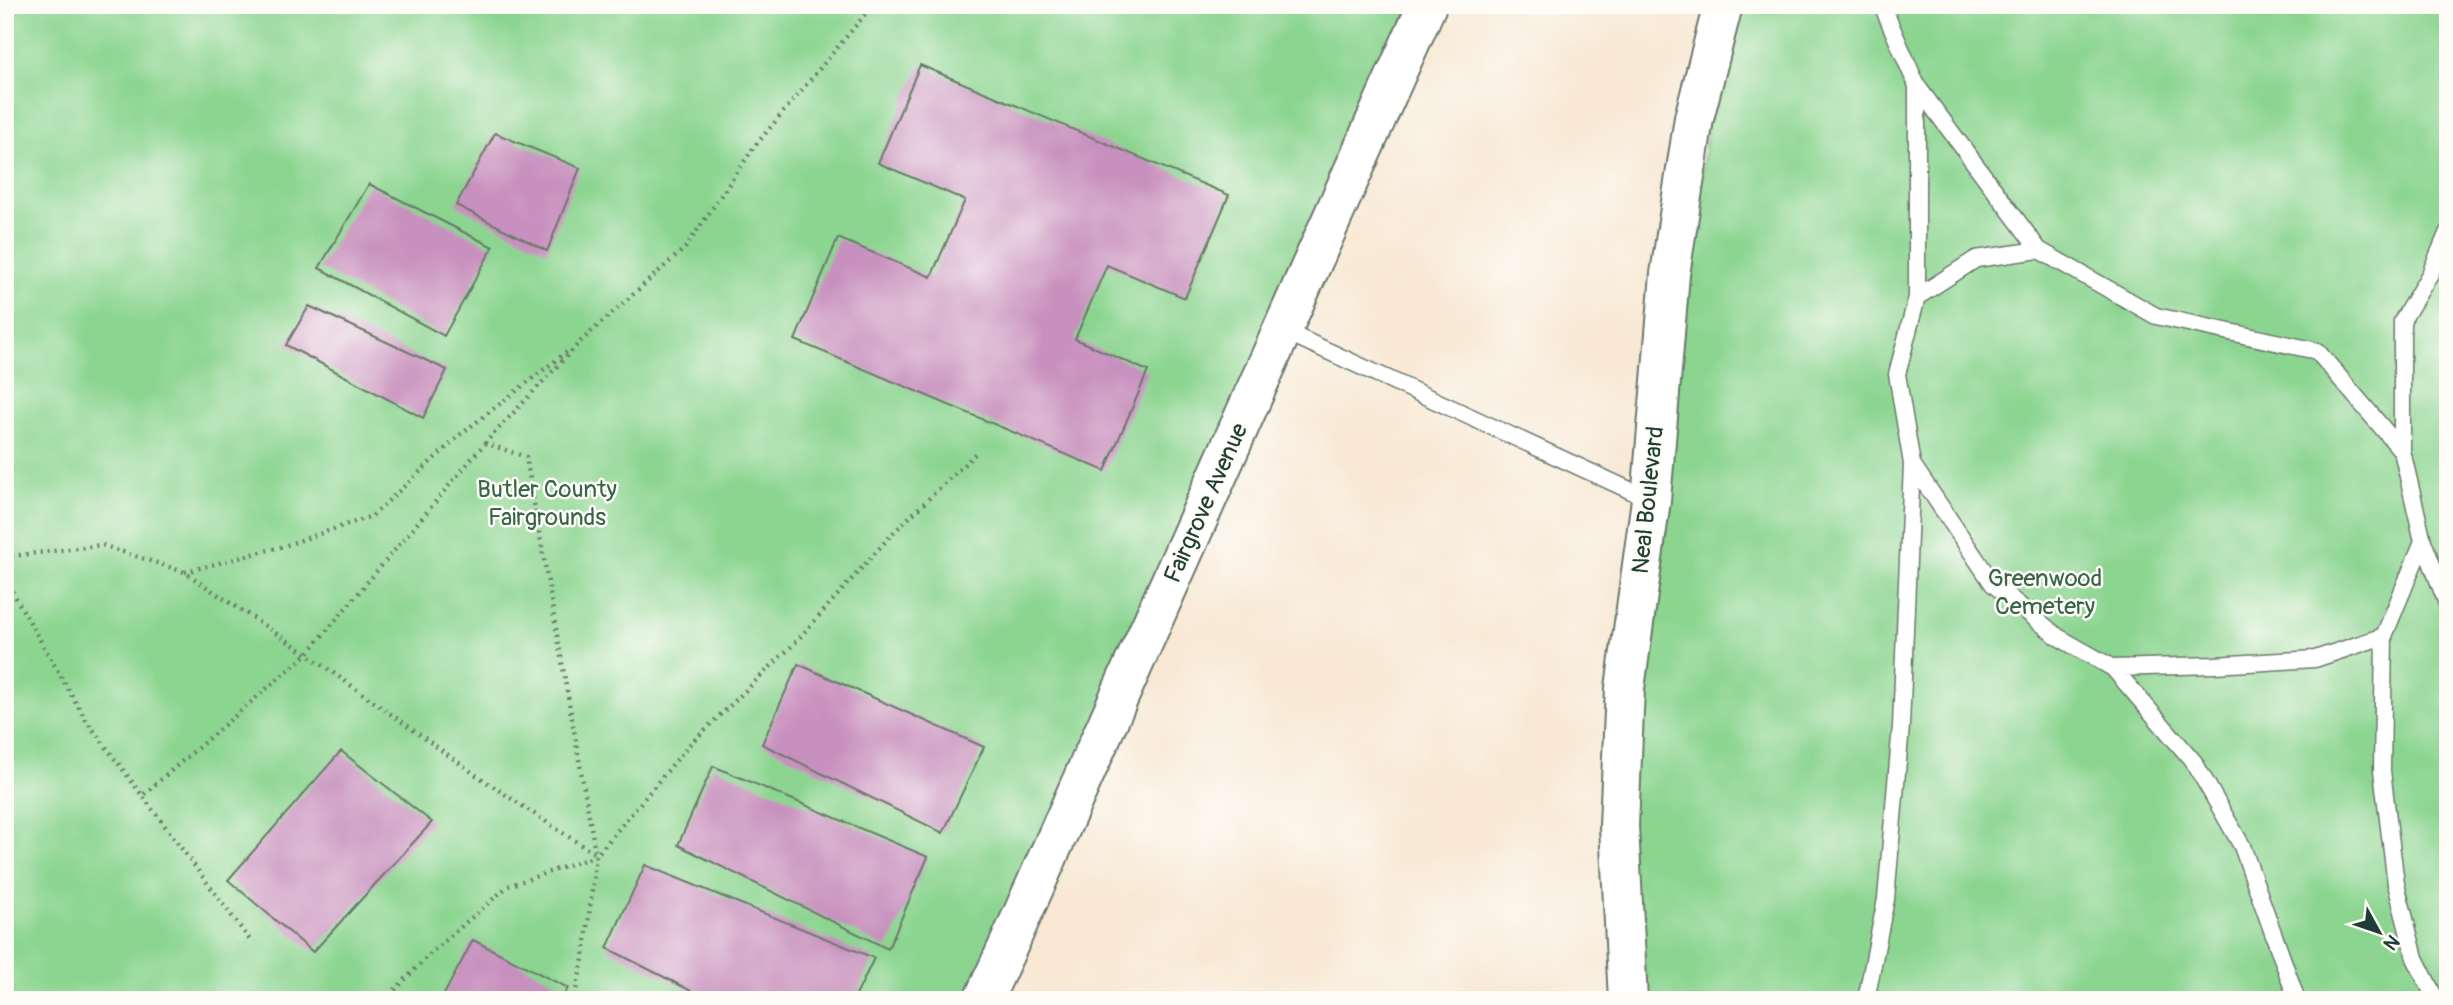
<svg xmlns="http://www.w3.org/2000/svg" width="2453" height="1005" font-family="Pangolin,sans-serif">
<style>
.green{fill:#8cd591;stroke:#568962;stroke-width:2}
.building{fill:#c890be}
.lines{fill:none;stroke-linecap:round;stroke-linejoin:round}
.lane-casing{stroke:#6b796c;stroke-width:19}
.secondary-casing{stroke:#6b796c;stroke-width:42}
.highway-casing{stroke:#6b796c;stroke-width:42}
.path{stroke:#6b796c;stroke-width:4.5;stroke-dasharray:2 5;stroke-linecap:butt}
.lane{stroke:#fff;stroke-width:16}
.secondary{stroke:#fff;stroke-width:38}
.highway{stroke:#fff;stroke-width:38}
.labels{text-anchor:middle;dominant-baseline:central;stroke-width:5;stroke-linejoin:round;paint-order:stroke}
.park-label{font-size:24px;fill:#3a634b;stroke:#fdfcf7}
.street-label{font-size:24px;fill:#1f3d34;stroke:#fdfcf7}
</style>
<rect width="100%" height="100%" fill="#fdfcf7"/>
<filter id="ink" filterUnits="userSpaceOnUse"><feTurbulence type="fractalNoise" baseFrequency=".0143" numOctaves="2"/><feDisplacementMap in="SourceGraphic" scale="14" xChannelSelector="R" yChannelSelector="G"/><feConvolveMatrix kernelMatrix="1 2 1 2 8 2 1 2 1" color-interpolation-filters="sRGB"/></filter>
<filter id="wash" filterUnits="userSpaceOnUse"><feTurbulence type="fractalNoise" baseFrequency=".00686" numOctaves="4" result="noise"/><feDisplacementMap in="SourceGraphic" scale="28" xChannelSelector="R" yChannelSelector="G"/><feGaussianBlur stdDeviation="1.57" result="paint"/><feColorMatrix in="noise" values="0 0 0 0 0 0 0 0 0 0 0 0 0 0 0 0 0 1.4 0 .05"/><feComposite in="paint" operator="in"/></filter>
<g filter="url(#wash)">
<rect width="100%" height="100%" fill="#f8e8d4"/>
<path class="green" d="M5,5H1427L983,1000H5Z
M1723,5H2448V1000H1628L1619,826Z"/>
<g id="blocks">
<path class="building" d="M920,65L1229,195L1185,298L1107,265L1075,339L1148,371L1105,471L795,340L838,238L931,277L965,200L878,163Z
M495,133L580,168L547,251L456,205Z
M369,184L493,247L444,336L319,268Z
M309,306L447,370L423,418L286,345Z
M798,664L984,747L943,833L762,744Z
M341,751L432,822L313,952L228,880Z
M713,766L928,857L888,949L678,845Z
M645,865L874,958L854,1000H709L607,948Z
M473,940L568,988L561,1000H441Z"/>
</g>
</g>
<g filter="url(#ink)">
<use href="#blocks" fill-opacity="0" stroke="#6b796c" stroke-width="2"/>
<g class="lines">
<g class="lane-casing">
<path id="lane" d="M1882,5L1917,86L2039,250L1976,259L1917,297V86
M2039,250L2156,316L2317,351L2402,451
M1917,297L1897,374L1912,464L1993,584L2058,637L2113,668L2214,665L2315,659L2384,636
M1282,330L1651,500
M2423,541L2448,606
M2113,668L2194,762L2242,846L2297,1000
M1866,1000L1886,899L1901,726L1912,464
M2436,1000L2415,958L2396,884L2382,771L2384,636L2423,541L2402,451V321L2430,274L2448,232"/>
</g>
<g class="secondary-casing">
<path id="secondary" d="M1628,1000L1619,826L1625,688L1651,500L1670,274L1694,118L1723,5"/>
</g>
<g class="highway-casing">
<path id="highway" d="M983,1000L1010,942L1427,5"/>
</g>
<path class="path" d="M485,443L526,457L596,856L585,950L574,1000
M5,557L102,545L184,572L307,654L476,775L596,855
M185,572L284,546L372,516L461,434L569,350
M5,579L86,720L252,943
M144,794L307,654L485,443L581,341L686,247L754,147L873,5
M385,1000L432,952L508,886L596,856L689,745L793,645L892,534L976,453"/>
<use href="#lane" class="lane"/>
<use href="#secondary" class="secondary"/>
<use href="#highway" class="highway"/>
</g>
</g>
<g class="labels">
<g class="park-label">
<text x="547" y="489">Butler County<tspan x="547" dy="28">Fairgrounds</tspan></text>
<text x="2045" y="578">Greenwood<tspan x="2045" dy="28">Cemetery</tspan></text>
</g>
<g class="street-label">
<text transform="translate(1648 500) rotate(-84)">Neal Boulevard</text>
<text transform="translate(1206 503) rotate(-66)">Fairgrove Avenue</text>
</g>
</g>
<rect width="2453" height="1005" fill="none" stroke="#fdfcf7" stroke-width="28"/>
<g transform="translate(2379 932) rotate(130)" stroke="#fdfcf7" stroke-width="5" paint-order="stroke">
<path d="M0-5L12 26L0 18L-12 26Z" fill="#1f3d34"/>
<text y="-10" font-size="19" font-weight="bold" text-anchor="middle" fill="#1f3d34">N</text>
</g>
</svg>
